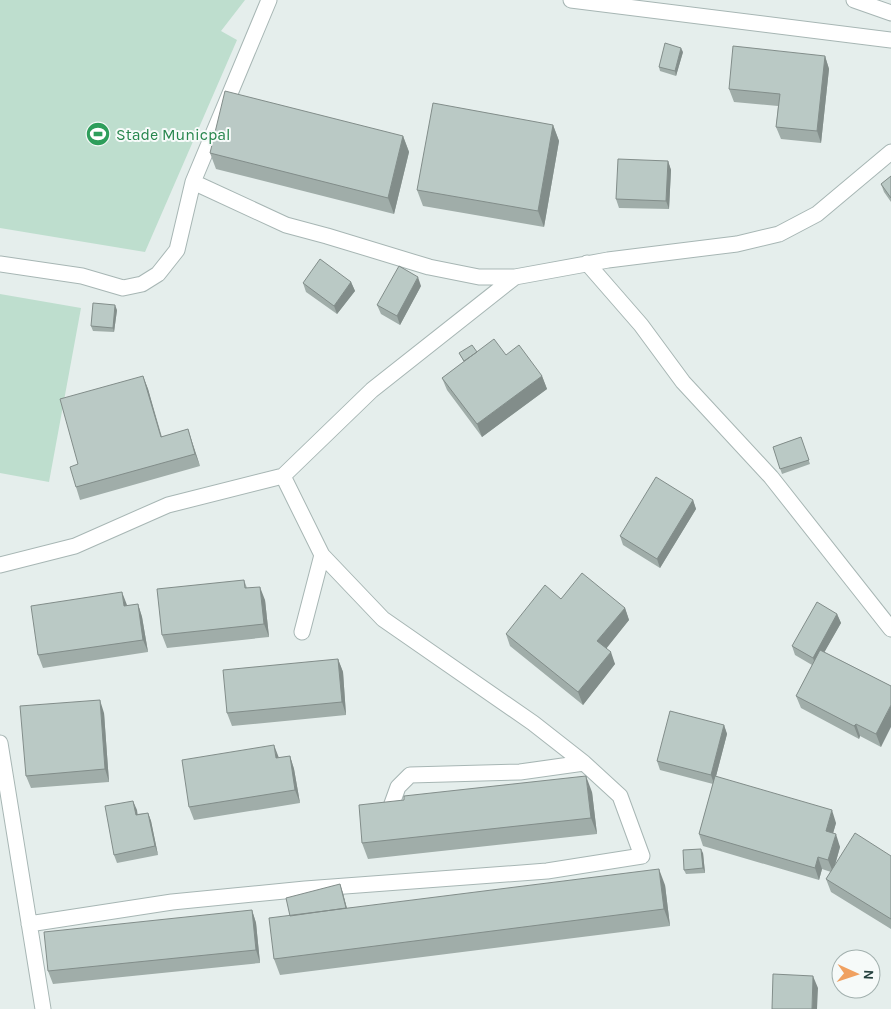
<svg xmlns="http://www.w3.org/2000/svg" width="891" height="1009" font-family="Karla,sans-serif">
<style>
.green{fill:#bedece}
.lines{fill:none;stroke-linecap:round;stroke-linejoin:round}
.service-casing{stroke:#a7b6b4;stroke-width:17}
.minor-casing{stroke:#a7b6b4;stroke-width:17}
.tertiary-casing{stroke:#a7b6b4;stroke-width:17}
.service{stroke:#fff;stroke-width:15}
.minor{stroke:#fff;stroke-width:15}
.tertiary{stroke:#fff;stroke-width:15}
.wall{fill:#a0ada9}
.shaded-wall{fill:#828d8a}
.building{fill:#bac9c5;stroke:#828d8a}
.labels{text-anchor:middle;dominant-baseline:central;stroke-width:4;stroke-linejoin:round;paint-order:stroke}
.leisure-label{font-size:16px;fill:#27864d;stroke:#f6faf9;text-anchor:start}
</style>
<rect width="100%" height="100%" fill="#e5eeec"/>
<path class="green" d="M0,0H245L221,31L237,40L145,252L0,228Z
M0,294L81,308L49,482L0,473Z"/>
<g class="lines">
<g class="service-casing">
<path id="service" d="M854,0L891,13"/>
</g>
<g class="minor-casing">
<path id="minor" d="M193,182L269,0
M587,263L641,325L683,382L771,477L891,629
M0,264L82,276L123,288L142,284L158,274L177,250L193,182L286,225L327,236L429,267L479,277H515L608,260L737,244L779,234L817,214L891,152
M0,565L75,546L168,505L283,476L372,390L515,277
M302,632L322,555
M0,743L43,1009
M389,812L398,787L410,775L520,772L584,763
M29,924L172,902L305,889L547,871L642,856L620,796L584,763L533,723L383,619L322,555L283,476"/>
</g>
<g class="tertiary-casing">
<path id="tertiary" d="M571,0L891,40"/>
</g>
<use href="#service" class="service"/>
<use href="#minor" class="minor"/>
<use href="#tertiary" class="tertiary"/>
</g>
<path class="wall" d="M683,52L676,76L660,71L659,67Z
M825,56L829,69L821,143L781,139L776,127L778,106L734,102L729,89Z
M553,125L559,141L544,227L423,206L417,190Z
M403,136L409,152L394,214L216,169L210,153Z
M668,161L671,170L669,209L619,208L616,199Z
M891,176V202L884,192L881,184Z
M351,282L355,291L337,314L306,292L303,283Z
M421,286L400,325L381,314L377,305Z
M117,310L114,332L93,331L91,326Z
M477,352L506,355L542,376L547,389L482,437L447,390L442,378L464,362L459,353Z
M143,376L148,389L162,437L188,429L200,466L80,500L76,487L78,464Z
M801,437L810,464L782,474L773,447Z
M693,500L696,509L660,568L623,545L620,536Z
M244,580L247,588L265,600L269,637L167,648L162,635Z
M561,599L625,608L629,620L606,648L615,664L583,705L510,646L506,634Z
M138,604L142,617L148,652L43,668L38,655L127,606Z
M837,614L841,623L824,652L891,686L881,747L860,736L859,739L801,708L796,696L812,665L795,655L792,646Z
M338,659L343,672L346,715L232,726L227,713Z
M104,713L109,782L31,788L26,776Z
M724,725L727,734L716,776L836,823L833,833L840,847L835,865L891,856V929L831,892L826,879L831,872L822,869L819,880L703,846L699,834L713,784L660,770L657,761Z
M290,756L294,769L300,803L194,820L189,807L279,758Z
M592,792L597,834L368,859L362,843L404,800Z
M133,801L137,814L148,813L151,821L158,855L117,863L114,855Z
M703,853L705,873L686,874L684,870Z
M340,884L347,908L665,885L670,926L280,975L274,959Z
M252,910L256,923L260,963L53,984L48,971Z"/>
<path class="shaded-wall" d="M681,48L683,52L676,76L675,71Z
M825,56L829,69L821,143L817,131Z
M553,125L559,141L544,227L538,211Z
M403,136L409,152L394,214L388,198Z
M668,161L671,170L669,209L666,201Z
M418,277L421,286L400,325L397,316Z
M351,282L355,291L337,314L334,306Z
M115,305L117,310L114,332L113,328Z
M143,376L148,389L165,450L161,437Z
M542,376L547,389L482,437L477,424Z
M188,429L192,442L200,466L195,454Z
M693,500L696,509L660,568L657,559Z
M260,587L265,600L269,637L264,624Z
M122,592L127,605L129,619L124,606Z
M138,604L142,617L148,652L143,640Z
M625,608L629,620L602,654L597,641Z
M837,614L841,623L816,667L813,658Z
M611,652L615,664L583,705L578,692Z
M338,659L343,672L346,715L342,702Z
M100,700L104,713L109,782L105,769Z
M891,705V727L881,747L876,734Z
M856,724L860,736L859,739L854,726Z
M724,725L727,734L714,784L711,775Z
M274,745L279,758H276Z
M290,756L294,769L300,803L295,790Z
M586,776L592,792L597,834L591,818Z
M133,801L137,810L139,824L136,815Z
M832,810L836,823L830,844L826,831Z
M148,813L151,821L158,855L155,846Z
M836,834L840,847L833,872L828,860Z
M701,849L703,853L705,873L703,868Z
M818,857L822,869L819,880L815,868Z
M659,869L665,885L670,926L664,909Z
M340,884L343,893L349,917L346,908Z
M252,910L256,923L260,963L256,950Z
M813,976L818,988L817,1009H812Z"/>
<path class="building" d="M665,43L681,48L675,71L659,67Z
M733,46L825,56L817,131L776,127L780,94L729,89Z
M225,91L403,136L388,198L210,153Z
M433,103L553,125L538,211L417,190Z
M618,159L668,161L666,201L616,199Z
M891,176V198L881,184Z
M320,259L351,282L334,306L303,283Z
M399,266L418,277L397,316L377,305Z
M93,303L115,305L113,328L91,326Z
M494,339L506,355L519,345L542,376L477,424L442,378Z
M472,345L477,352L464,361L459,353Z
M143,376L161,437L188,429L195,454L76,487L70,467L78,464L60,399Z
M801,437L809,460L780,469L773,447Z
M656,477L693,500L657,559L620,536Z
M582,573L625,608L597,641L611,652L578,692L506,634L545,585L561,599Z
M244,580L245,588L260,587L264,624L162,635L157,589Z
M122,592L124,606L138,604L143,640L38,655L31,606Z
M817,602L837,614L813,658L792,646Z
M820,650L891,686V705L876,734L856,724L854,726L796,696Z
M338,659L342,702L227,713L223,670Z
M100,700L105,769L26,776L20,706Z
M670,711L724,725L711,775L657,761Z
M274,745L276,758L290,756L295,790L189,807L182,760Z
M586,776L591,818L362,843L359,805L404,800V796Z
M715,776L832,810L826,831L836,834L828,860L818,857L815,868L699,834Z
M133,801L136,815L148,813L155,846L114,855L105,806Z
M855,833L891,856V919L826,879Z
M701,849L703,868L684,870L683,850Z
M659,869L664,909L274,959L269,918Z
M340,884L346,908L290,916L286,898Z
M252,910L256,950L48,971L44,932Z
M773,974L813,976L812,1009H772Z"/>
<defs>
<g id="stadium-disc" transform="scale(1.25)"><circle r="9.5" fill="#2e9e5b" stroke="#f6faf9"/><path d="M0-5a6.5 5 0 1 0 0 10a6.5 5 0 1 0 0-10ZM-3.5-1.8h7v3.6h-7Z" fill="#fff"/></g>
</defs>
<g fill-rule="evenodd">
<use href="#stadium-disc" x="98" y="134"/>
</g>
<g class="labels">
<g class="leisure-label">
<text x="116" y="134">Stade Municpal</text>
</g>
</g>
<g transform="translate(856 974) rotate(93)"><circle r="24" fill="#f6faf9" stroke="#a2b0ae"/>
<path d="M0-4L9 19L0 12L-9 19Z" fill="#f0a161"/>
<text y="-8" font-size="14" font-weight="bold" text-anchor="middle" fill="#24403e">N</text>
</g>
</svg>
